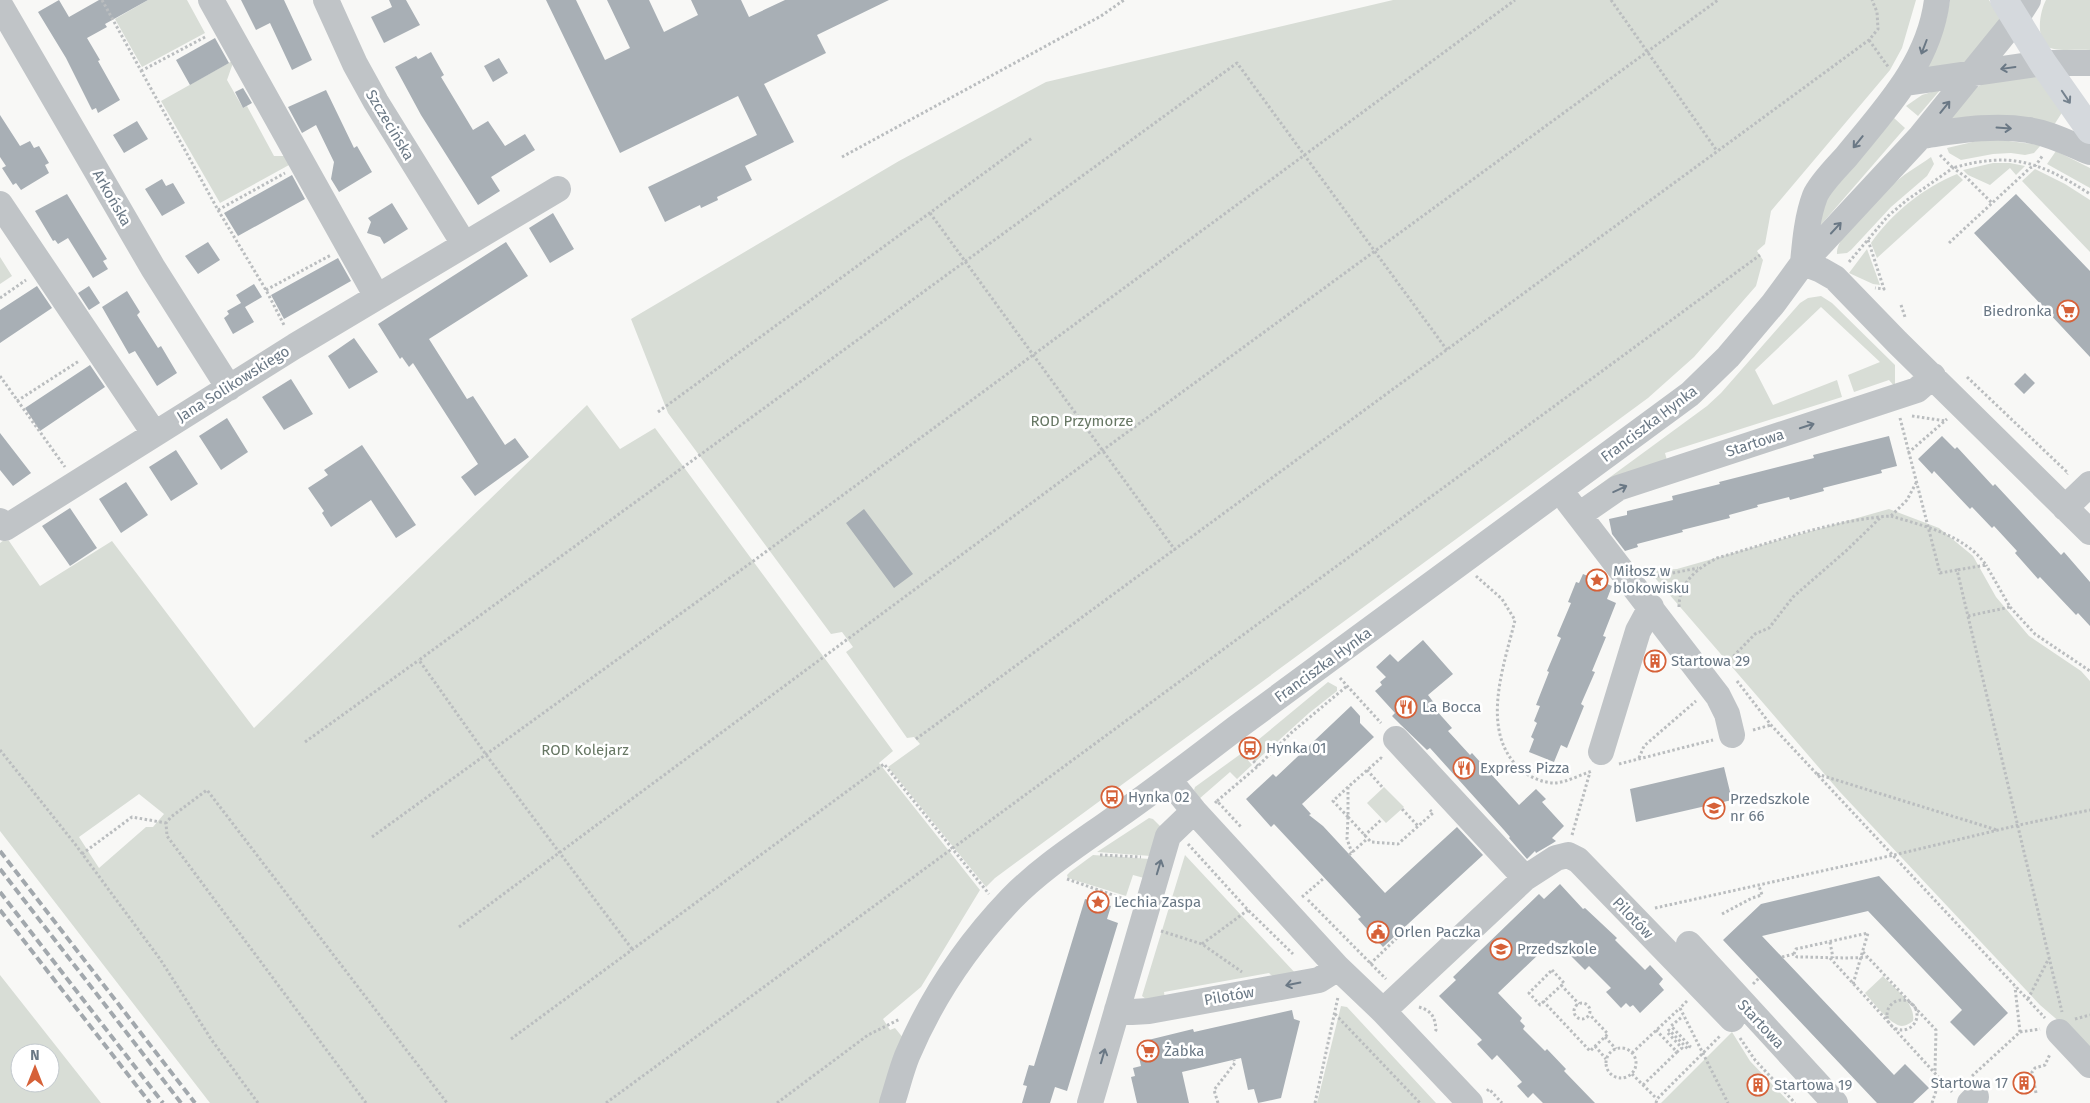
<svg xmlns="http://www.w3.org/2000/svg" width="2090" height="1103" font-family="'Fira Sans',sans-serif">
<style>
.green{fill:#d8ddd6;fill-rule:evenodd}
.building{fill:#a8afb5}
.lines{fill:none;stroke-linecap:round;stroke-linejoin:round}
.path{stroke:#babdbf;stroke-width:3;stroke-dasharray:2.5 2.5;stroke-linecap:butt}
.minor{stroke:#c0c4c7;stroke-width:26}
.major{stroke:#d5d9dd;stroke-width:28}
.rail{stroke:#a2a8ad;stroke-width:4;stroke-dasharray:8 4;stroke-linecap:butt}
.oneway{stroke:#6a7885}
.oneway2{stroke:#75828e}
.labels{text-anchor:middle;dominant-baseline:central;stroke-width:5;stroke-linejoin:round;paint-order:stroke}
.street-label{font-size:15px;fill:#6a7885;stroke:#fff}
.poi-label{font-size:15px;fill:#6a7885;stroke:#fff;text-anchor:start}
.park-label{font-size:15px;fill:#677764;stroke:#fff}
</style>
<rect width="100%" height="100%" fill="#f8f8f6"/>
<path class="green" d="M148,0H187L205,33L142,67L115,19Z
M1393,0H1916L1902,48L1890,70L1771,211L1765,244L1757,251L1763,260L1756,286L1694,357L1648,398L995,878L986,887L888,767L920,744L914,737L907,738L846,652L853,647L842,632L831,634L668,413L631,319L899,161L1046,82Z
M1950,0H1989L2001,19L1965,63L1927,70L1946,20Z
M2046,0H2090V50C2078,49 2065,51 2054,49C2034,45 2039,13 2046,0Z
M234,60L227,80L243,108L247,106L248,108L274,156H289V165L220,203L161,101Z
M2037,75L2063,111L2054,125L1938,128L1975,88L1983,84Z
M1941,89L1918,116L1906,106L1922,95Z
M1894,118L1905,128L1813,234L1814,213Z
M1993,139L2041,145L2034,153L2025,155L2011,153L1993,154L1961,160L1949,153L1947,148L1981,140Z
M2056,151L2090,168V188L2047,164Z
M1931,157L1934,164L1927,176L1891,207L1851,250L1847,253L1837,254C1835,237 1877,198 1890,187C1902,175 1917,167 1931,157Z
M1993,163H2010L2025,166L2016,175L2010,168L1990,185L1968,175L1963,170Z
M2035,169L2065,184L2090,200V252L2022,181Z
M1957,174L1963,180L1877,258L1871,243C1892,213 1923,188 1957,174Z
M1867,249L1880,285L1873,284L1849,273Z
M0,257L12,276L0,284Z
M1821,296L1832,303L1895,365V387L1889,380L1854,392L1848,375L1880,362L1821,307L1755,370L1773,405L1837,380L1842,397L1665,453L1668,464L1591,500L1587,494L1707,406L1721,393L1800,303L1808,298Z
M587,405L620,449L655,428L893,751L879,763L980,890L921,987L883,1019L890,1030L895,1028L904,1039L881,1103H210L0,831V543L4,540L9,541L40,586L112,541L254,728ZM139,794L164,814L153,827H146L99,868L79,837Z
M1889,509L1939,528L1973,556L1996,597L2029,636L2081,671L2090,681V1048L2040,1005L1840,792L1649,571L1677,569Z
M1328,682L1337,687V691L1309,713L1256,761H1254L1249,754L1261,744L1258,740Z
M1242,753L1252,765L1237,779L1230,772L1199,799L1194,790L1195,787Z
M1384,787L1404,807L1386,823L1367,803Z
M1149,818L1153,819L1161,827L1151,856L1097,852Z
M1093,855L1150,859L1144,878L1133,875L1126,896L1068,878L1067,875L1070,872Z
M1185,855L1297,975L1275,979L1269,973L1164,992L1165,999L1150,1002L1142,996Z
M0,975L101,1103H0ZM20,1053H50V1083H20Z
M1883,976C1894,988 1916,1003 1913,1021C1910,1023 1906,1026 1902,1026C1891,1026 1872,1001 1865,993Z
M1341,1006L1347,1007L1436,1103H1317Z
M1732,1032L1750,1061L1790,1103H1661Z"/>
<path class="building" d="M59,0L69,17L99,0H148L105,24L107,27L87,38L100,60L98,61L120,100L98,113L96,108L92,110L66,58L38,12Z
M241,0H284L312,60L292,70L270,23L256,30Z
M389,0H406L420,25L384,43L371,17L392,7Z
M546,0H576L605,60L630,48L607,0H649L664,32L698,15L691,0H741L749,17L785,0H889L817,35L826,53L764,84L794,142L745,166L752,180L717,197L718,200L701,208L700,205L665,222L648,187L757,135L738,96L620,153Z
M215,38L229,63L190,85L176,60Z
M431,52L444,75L441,77L473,130L488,121L505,146L525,134L535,150L491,177L500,191L478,205L421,115L395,67L416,56L418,59Z
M499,58L508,73L493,82L484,66Z
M243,88L252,103L243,108L235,92Z
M326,90L354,148L357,146L372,172L339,192L331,179L334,162L316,125L302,133L288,107Z
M0,115L20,146L30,141L34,148L39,146L49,163L45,165L49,173L21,190L16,183L13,185L2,168L6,166L0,157Z
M137,121L148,139L124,153L113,135Z
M292,175L305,199L238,236L224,213Z
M162,179L166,186L173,183L185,203L162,216L145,189Z
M67,194L107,259L103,261L108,269L93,278L68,238L58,244L55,240L53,241L35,211Z
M2016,194L2090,271V357L1974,233Z
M392,203L408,229L384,244L380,237L367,233L371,222L368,218Z
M553,213L574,249L550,263L529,228Z
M208,242L220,260L198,274L185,256Z
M506,242L528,276L429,339L467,399L473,396L505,445L515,438L529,457L475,496L461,477L478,464L413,363L409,367L402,357L400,359L378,324Z
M338,258L351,281L284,319L271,295Z
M254,284L262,297L245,307L254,322L233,334L224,318L229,314L227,311L241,303L236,295Z
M37,286L52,308L0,343V310Z
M89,286L100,303L89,310L78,293Z
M127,291L140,312L137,315L158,348L161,346L177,373L157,386L135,351L129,354L102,307Z
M354,338L378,372L349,389L328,356Z
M90,365L105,387L40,431L25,408Z
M2025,373L2035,383L2024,394L2014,384Z
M291,379L313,414L284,430L262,397Z
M227,418L248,452L221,470L199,436Z
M0,433L31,473L13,486L0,470Z
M1889,436L1897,466L1881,470L1882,473L1823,488L1824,491L1790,500L1789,497L1757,505L1758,507L1729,515L1730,518L1682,530L1683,532L1637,544L1638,547L1625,551L1612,534L1609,519L1627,515V511L1673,500L1672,496L1720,484L1719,482L1814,458L1813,455Z
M1942,436L1955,449L1957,447L1993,486L1995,484L2061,555L2064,552L2090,582V626L2078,613L2076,615L2040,577L2038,579L2015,553L2017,551L1994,526L1992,528L1972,507L1970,509L1934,471L1932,474L1918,459Z
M362,445L416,525L396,538L371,500L331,527L322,513L324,511L308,488L328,475L324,470Z
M176,450L198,484L171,501L149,467Z
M126,482L148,515L121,533L99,499Z
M70,508L97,548L70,566L42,526Z
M864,509L913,574L894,588L846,523Z
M1583,574L1612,586L1607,599L1616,603L1603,636L1606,637L1592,671L1595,672L1581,704L1584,706L1567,748L1561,745L1554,762L1529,752L1534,739L1531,737L1537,723L1534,721L1540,706L1536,705L1549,672L1547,671L1561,638L1557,636L1571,603L1568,602L1576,582L1579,583Z
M1423,640L1453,674L1428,695L1438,708L1436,710L1452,728L1448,731L1470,755L1472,753L1519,805L1536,789L1546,799L1542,802L1564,826L1552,838L1556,841L1553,843L1536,853L1535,851L1527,859L1509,838L1510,837L1504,830L1430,748L1427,750L1401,725L1392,716L1395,713L1375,691L1382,685L1380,682L1386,677L1376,667L1390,654L1398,662Z
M1661,652L1665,666L1650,670L1646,656Z
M1351,706L1360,716V723L1374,737L1302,804L1311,814L1309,815L1323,826L1385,893L1457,827L1483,855L1383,947L1358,919L1361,917L1304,856L1274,824L1271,827L1246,799L1273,774L1276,777Z
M1724,767L1732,800L1636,822L1630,789Z
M1879,876L2008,1013L1974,1046L1950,1022L1962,1010L1868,911L1762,936L1894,1075L1905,1064L1929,1088L1913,1103H1877L1723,940L1761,904Z
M1560,884L1583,909L1585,908L1617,938L1615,940L1645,970L1650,965L1663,979L1659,984L1664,990L1640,1013L1633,1005L1630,1007L1626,1003L1621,1008L1606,992L1611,988L1589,966L1585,970L1557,942L1544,955L1541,952L1498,993L1522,1018L1520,1021L1525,1026L1523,1029L1545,1051L1547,1049L1566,1069L1564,1071L1595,1103H1543L1533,1093L1528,1098L1517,1086L1522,1082L1497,1055L1492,1060L1477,1044L1482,1040L1439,996L1456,980L1453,977L1539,894L1544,899Z
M1085,899L1111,906L1107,919L1118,923L1067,1091L1055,1087L1050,1103H1022L1027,1086L1023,1085L1029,1065L1034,1066Z
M1292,1010L1294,1019L1300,1021L1281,1098L1258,1103L1254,1089L1248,1090L1241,1058L1182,1072L1189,1103H1137L1131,1077L1135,1076L1133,1068L1141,1066L1137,1049L1141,1048L1140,1042L1193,1029L1194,1032Z
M2030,1074L2033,1089L2018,1091L2016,1077Z"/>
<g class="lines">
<path class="path" d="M102,0L218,210L285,173
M1611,0L1717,151
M1869,40L1889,68
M141,71L207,36
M1940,155L1953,168C2011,151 2040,162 2090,194
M842,157L1101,16L1124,0
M218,210L266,290L285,327
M930,213L1175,550
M1868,240L1884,289L1875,288
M1949,243L2030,168L2036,165L2043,155
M1849,262L1888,216L1907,200L1953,168L1966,177L1992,203
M266,290L331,255
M0,298L26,280
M1901,305L1905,317
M0,376L65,467
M1967,377L2068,473L2067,474
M17,401L79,361
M658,412L1032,138
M1912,416L1946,421
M1900,418L1940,573L1957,570L2062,1012
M1908,453L1947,419
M1891,516C1924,526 1965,535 1986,565L1957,570
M1476,576L1502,599L1515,620C1504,666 1479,731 1520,769C1529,777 1543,783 1555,783C1567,782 1580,775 1592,771
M1653,577L1698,568
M1679,607C1679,582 1698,568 1717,558C1774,542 1832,520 1891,516L1907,500L1916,483
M2010,607L2035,634L2090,671
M1968,616L2010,607L1986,565
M1723,667L1755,634L1769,628L1793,597L1847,550L1881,517
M1340,678L1381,723
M1737,681L1771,725L2045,1018
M1753,730L1771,725
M916,739L1869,40L1878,29L1877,12L1872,0
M305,742L419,660
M0,750L75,844L160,959L211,1039L258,1103
M1243,750L1258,766
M1639,758L1644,746L1696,701
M1619,764L1713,740
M1367,770L1383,788
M1817,774L1997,830
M1348,787L1333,801L1348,817V787L1381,758L1383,760
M1217,801L1258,766L1291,733L1347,686
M1215,803L1217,801L1241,827
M1402,809L1418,826
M1348,817L1371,842L1398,844L1433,813L1430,810
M1348,817L1347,839L1352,853
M1572,835L1590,772
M1364,836L1382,819
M372,837L752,562L1515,0
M1188,844L1248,910L1293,954
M82,854L132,817L166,823
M1100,855L1141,857
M1349,855L1367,839
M1067,879L1127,900
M1302,897L1324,878
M1308,900L1386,979
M1655,908L1894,855L2019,825L2090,810
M1722,914L1752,898L1762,895L1759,886
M459,927L1103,450L1718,0
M1161,931L1202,944L1242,972
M1830,942L1833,958
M1202,944L1248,910
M632,949L487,756L419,660L1237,63L1447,350
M1863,952L1936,1030L1935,1072
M1782,957L1794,954
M1830,958L1952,1092
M1370,964L1399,936L1429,937
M1552,970L1564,983L1540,1005L1529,993Z
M1753,984L1759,978
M1853,984C1858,967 1863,950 1868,933L1796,949L1794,954L1797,957C1821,957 1845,959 1868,957
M1561,985L1579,1004
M2028,999L2049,958
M1887 1015a15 15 0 1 1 30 0a15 15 0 1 1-30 0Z
M1543,1001L1590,1051L1608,1034L1590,1015
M1687,1001L1680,1008L1728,1103
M1574 1011a8 8 0 1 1 16 0a8 8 0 1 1-16 0Z
M1419,1007C1432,1011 1435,1017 1436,1030L1434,1033
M1335,1014L1420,1103
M2075,1019L2090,1015
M1656,1030L1677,1052L1682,1048L1667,1032L1669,1030L1688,1049L1690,1046L1671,1026L1683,1016
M2020,1032L2040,1029
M1605,1037L1616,1049
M1740,1038L1755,1060L1795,1103
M511,1039L884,764L989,894
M1595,1046L1606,1059
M1606 1063a15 15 0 1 1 30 0a15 15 0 1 1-30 0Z
M1632,1053L1680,1008
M1632,1074L1657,1099
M1972,1076L2020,1032L2015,987
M1643,1085L1677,1052
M1487,1091L1489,1089L1502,1103
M2036,1093L2032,1072L2035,1068L2045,1065L2050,1054
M366,1103L167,836L166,823L171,817L207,790L447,1103
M606,1103L1760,255
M777,1103L868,1035L900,1019
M1218,1103L1214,1090L1235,1063L1234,1060
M1315,1103L1338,997
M1656,1103L1657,1099L1721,1035
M1932,1103L1940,1079"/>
<path class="minor" d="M211,0L377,297
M326,0L355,64L376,102L464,244
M0,5L153,268L229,388
M1906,83L2043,63H2090
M1921,136C1956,131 1992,124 2028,130C2050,133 2070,144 2090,152
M0,204L154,433
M1803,263L1821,270L1835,278L1897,342L2090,532
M1803,263C1805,241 1807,217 1815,196C1820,184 1837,167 1846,157C1885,109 1929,64 1937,0
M1568,501L1718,696L1727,714L1732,735
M2065,508L2090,484
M1579,515L1618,488L1917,390L1933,376
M0,521L5,528L295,346L558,189
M1601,752L1638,631L1651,607
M1169,780L1194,811L1338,968L1383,1011L1470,1103
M1525,878L1556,858L1568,855L1578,860L1732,1019
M1689,944L1835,1103
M1117,1010L1132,1012L1149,1011L1319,980L1338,968
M1383,1011L1525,878L1396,739
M2059,1032L2090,1065
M892,1103C897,1088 901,1071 907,1056C931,999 968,944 1011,899C1042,867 1082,842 1118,816C1158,788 1197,758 1236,728L1690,394L1728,357L1773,304L1803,263L1921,136L2016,19L2028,0
M1090,1103L1168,836L1194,811
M1970,1103L1976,1097"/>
<path class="major" d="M2004,0L2043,63L2090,130"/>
<path class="rail" d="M0,851L195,1103
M0,869L181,1103
M0,892L163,1103
M0,910L150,1103"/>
</g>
<defs><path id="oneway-shaft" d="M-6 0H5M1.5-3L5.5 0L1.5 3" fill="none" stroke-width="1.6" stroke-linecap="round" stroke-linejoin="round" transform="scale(1.25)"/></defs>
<g class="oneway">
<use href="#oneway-shaft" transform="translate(1924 47) rotate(111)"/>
<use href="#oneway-shaft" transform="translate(2008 68) rotate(172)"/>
<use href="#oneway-shaft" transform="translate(1945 107) rotate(-51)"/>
<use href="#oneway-shaft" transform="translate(2004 128) rotate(4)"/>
<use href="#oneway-shaft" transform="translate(1858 142) rotate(129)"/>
<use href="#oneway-shaft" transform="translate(1836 228) rotate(-47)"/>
<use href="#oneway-shaft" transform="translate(1807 426) rotate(-18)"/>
<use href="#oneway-shaft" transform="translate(1620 489) rotate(-25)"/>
<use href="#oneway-shaft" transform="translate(1159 867) rotate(-73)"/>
<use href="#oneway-shaft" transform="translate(1293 984) rotate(169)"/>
<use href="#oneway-shaft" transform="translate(1103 1056) rotate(-74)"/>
</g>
<use class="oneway2" href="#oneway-shaft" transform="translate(2066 97) rotate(56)"/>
<defs>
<g id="supermarket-ring" transform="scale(1.125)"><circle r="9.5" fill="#fff" stroke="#d66138" stroke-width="1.5"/><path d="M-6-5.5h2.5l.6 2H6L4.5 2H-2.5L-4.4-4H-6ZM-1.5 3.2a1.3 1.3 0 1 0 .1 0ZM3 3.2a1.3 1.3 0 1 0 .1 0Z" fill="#d66138"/></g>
<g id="sight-ring" transform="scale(1.125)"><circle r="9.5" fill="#fff" stroke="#d66138" stroke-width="1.5"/><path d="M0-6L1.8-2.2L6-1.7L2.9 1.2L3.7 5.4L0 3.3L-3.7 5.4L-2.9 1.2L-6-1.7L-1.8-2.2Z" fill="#d66138"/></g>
<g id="building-ring" transform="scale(1.125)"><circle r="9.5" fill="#fff" stroke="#d66138" stroke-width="1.5"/><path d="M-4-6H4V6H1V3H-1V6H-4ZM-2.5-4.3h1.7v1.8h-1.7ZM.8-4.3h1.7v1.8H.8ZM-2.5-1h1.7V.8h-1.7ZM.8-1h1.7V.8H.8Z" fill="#d66138"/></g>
<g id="restaurant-ring" transform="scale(1.125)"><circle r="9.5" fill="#fff" stroke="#d66138" stroke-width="1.5"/><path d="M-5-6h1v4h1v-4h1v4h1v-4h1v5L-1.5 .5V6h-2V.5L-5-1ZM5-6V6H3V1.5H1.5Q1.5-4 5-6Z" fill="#d66138"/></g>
<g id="bus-ring" transform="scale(1.125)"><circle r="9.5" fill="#fff" stroke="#d66138" stroke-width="1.5"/><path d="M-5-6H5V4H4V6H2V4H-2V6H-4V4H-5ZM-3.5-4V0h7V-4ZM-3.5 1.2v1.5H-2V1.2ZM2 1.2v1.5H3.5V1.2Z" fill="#d66138"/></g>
<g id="school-ring" transform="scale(1.125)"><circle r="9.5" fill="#fff" stroke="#d66138" stroke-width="1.5"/><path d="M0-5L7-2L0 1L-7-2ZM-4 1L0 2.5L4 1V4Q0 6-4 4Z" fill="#d66138"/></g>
<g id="civic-ring" transform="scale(1.125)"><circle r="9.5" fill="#fff" stroke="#d66138" stroke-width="1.5"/><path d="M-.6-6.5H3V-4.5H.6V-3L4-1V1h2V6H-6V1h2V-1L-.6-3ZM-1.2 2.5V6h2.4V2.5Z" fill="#d66138"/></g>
</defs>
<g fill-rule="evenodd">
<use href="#supermarket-ring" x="2068" y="311"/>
<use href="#sight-ring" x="1597" y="580"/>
<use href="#building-ring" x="1655" y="661"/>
<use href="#restaurant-ring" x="1406" y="707"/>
<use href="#bus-ring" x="1250" y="748"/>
<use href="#restaurant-ring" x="1464" y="768"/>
<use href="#bus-ring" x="1112" y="797"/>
<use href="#school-ring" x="1714" y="808"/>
<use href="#sight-ring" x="1098" y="902"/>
<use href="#civic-ring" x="1378" y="932"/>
<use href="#school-ring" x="1501" y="949"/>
<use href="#supermarket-ring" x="1148" y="1051"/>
<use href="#building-ring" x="2024" y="1083"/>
<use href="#building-ring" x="1758" y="1085"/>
</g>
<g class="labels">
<g class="street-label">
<text transform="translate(390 125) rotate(59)">Szczecińska</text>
<text transform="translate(112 198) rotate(60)">Arkońska</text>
<text transform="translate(233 384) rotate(-32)">Jana Solikowskiego</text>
<text transform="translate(1649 424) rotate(-37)">Franciszka Hynka</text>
<text transform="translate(1755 443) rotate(-18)">Startowa</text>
<text transform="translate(1323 665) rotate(-36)">Franciszka Hynka</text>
<text transform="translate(1633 918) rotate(46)">Pilotów</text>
<text transform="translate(1229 996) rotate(-10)">Pilotów</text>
<text transform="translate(1761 1024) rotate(47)">Startowa</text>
</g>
<g class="poi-label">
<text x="2052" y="311" text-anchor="end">Biedronka</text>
<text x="1613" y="571">Miłosz w<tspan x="1613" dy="17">blokowisku</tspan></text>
<text x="1671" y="661">Startowa 29</text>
<text x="1422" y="707">La Bocca</text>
<text x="1266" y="748">Hynka 01</text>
<text x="1480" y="768">Express Pizza</text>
<text x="1128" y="797">Hynka 02</text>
<text x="1730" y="799">Przedszkole<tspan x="1730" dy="17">nr 66</tspan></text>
<text x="1114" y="902">Lechia Zaspa</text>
<text x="1394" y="932">Orlen Paczka</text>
<text x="1517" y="949">Przedszkole</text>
<text x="1164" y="1051">Żabka</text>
<text x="2008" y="1083" text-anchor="end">Startowa 17</text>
<text x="1774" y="1085">Startowa 19</text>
</g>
<g class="park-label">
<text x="1082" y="421">ROD Przymorze</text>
<text x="585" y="750">ROD Kolejarz</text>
</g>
</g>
<g transform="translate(35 1068)"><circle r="24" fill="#ffffff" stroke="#c3c9ce"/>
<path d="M0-4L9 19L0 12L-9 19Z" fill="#d66138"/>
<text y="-8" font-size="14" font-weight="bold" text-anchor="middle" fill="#6a7885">N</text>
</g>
</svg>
